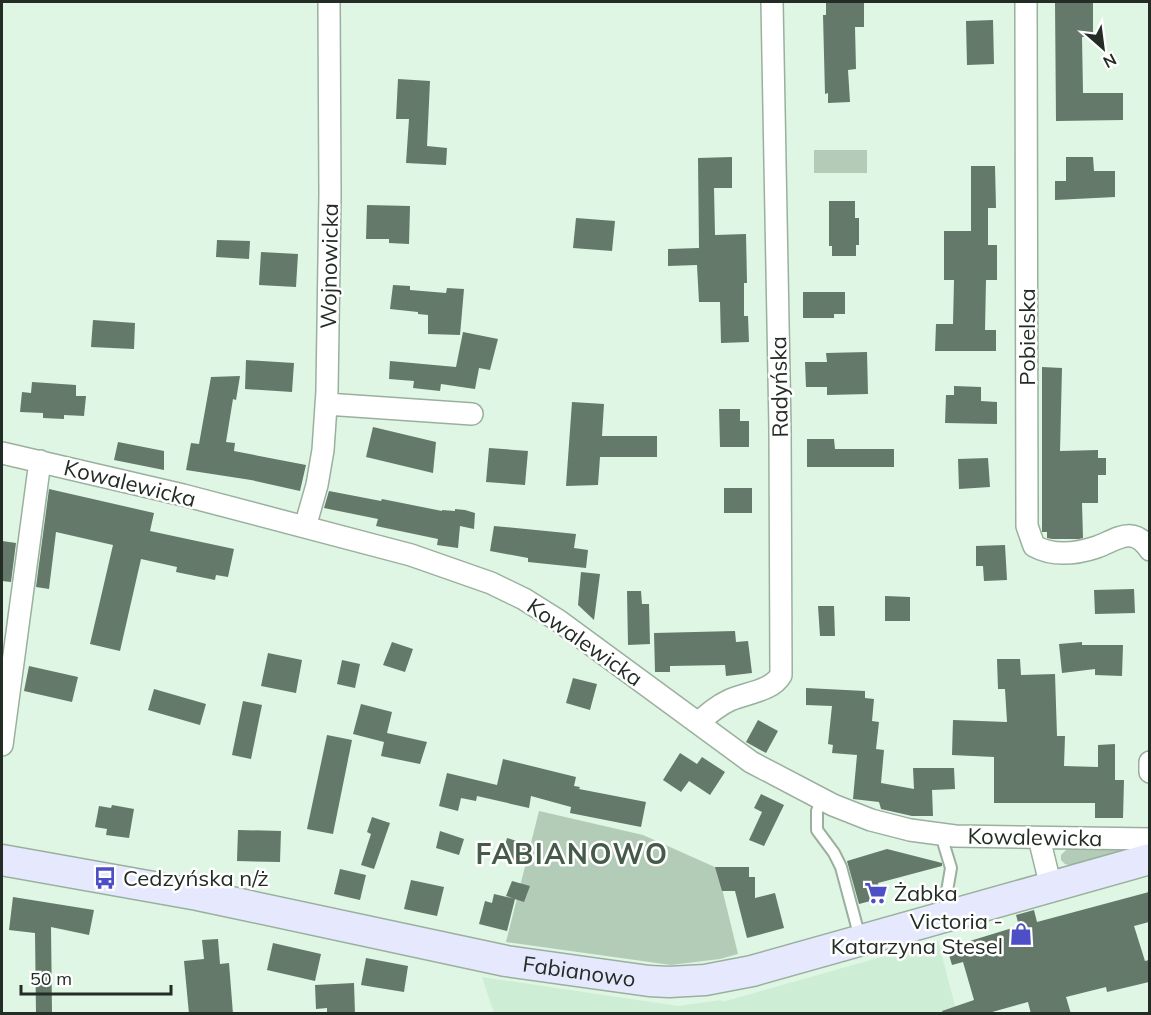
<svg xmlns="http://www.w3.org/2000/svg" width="1151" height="1015" font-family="Mulish,sans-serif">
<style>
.built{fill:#ceedd5}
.green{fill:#b2ccb7}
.building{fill:#647969}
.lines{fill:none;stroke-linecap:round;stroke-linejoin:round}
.lane-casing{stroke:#9ab09e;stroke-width:14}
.street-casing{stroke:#9ab09e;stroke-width:24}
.secondary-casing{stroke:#9ab09e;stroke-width:33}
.lane{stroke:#fff;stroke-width:10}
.street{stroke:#fff;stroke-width:21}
.secondary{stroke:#e6e9fd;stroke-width:30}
.labels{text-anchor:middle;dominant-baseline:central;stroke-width:5;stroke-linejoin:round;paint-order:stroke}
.street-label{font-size:22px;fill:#232c25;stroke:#fff}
.poi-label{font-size:22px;fill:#232c25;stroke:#fff;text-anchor:start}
.district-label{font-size:28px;font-weight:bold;letter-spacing:1.5px;fill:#465a4a;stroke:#fff}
</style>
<rect width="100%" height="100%" fill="#def6e3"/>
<path class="built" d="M938,941L957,1013H494L482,977L678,1006L721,1000L722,1002Z"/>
<path class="green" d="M814,150H867V173H814Z
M539,811L643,835L717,868L738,954L720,959L671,965L506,942Z
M1126,847L1127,850L1073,866L1065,864L1061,860V855L1068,848Z"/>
<path class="building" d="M826,2H864V27H855L856,69L848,70L850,102L828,103V93L825,94L823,15H826Z
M1055,2H1093V36L1082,37L1083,93H1123V120L1056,121Z
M993,20L994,64L967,65L966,21Z
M398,79L430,81L427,146L447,148L446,165L406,163L409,119H396Z
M732,157V188H714L715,235L746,234L747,283H744V316H748L749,342L721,343L720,302H699L697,265L668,266V249L699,248L698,158Z
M1066,157H1093L1094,171H1115V197L1055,200V181H1066Z
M971,166H995L996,208H988V245H997V280H986L985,330H996V351H935L936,324H953L954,280H944V231H971Z
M829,201H855V218H859V245H856V256H832V246H829Z
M367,205L410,206L409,244L389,243V239H366Z
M576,218L615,221L612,251L573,248Z
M217,240L250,241L249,259L216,257Z
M261,252L298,254L296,287L259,285Z
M393,285L410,286V290L446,293L447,288L464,289L460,335L428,334V315L418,314V312L390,309Z
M803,292H845V314H834V318H803Z
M93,320L135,323L134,349L91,347Z
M463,332L498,339L490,370L479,368L475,389L441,384L440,391L413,388L414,381L389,379L390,361L456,367Z
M867,352L868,394L827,395V387H806L805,362H827L826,353Z
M246,360L294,363L292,392L245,389Z
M1042,367L1062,368L1060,451L1098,450V458H1106V475H1098V503H1082L1083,538L1079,539H1052L1047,538V532H1042Z
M240,376L236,400L233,399L226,442L235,443L234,451L306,465L300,491L251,480L186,470L191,443L199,444L211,377Z
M32,382L76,385V396H86L84,416L64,415V419L43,418V413L20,412L22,392L31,393Z
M954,386L981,387V401L997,402V424L945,423L946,395H954Z
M572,402L604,404L602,436H657V457H600L598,485L566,486Z
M719,409H740V421H749V447H720Z
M373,427L436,442L433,473L366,457Z
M807,439H834L835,449H894V467H807Z
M118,442L164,451V470L114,460Z
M489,448L528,451L525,485L486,482Z
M988,458L990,487L959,489L958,459Z
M724,488H752V513H724Z
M49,489L154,513L150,531L234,549L228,577L216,575L215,580L176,572L177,567L141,559L120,651L90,644L113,545L56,532L49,589L36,587Z
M329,491L381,501L382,499L442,511V510L455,511V509L465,510L475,513L474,529L460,526L458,548L437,545L438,539L376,526L378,519L324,508Z
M494,526L576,534L574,548L588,550L586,568L528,562V558L490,551Z
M2,541L16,543L11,582L2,581Z
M1005,545L1007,580L984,581L983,566H976V546Z
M581,572L600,574L594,620L578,605Z
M1134,589L1135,613L1095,614L1094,590Z
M627,591H641L642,604H649L650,644L628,645Z
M885,596L910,597V621H885Z
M818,606H834L835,636H820Z
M735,631L736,642L748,641L752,673L726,676L725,665L670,666V672H655L654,633Z
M392,642L413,649L405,672L383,665Z
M1082,642V645H1123L1122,676L1095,675V669L1062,673L1059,644Z
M268,653L302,660L296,693L261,686Z
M997,659H1020L1021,675L1055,674L1057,736H1065L1064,766L1098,767V745L1115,744V780H1124L1123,818H1095V803H994V757L952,755L953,720L1007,722L1005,689H998Z
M342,660L360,664L355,688L337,684Z
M29,666L78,677L72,702L24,691Z
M573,678L597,684L590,710L566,703Z
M806,688L865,691V698L874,699L872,721L879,722L876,749L884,750L881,783L914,789L913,768H954L955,789L932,790L933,816H912L881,809L879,802L853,799L857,755L832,753L833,745L828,744L832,706L806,705Z
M154,689L206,704L200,725L148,710Z
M243,701L262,705L251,759L232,755Z
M361,704L392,712L387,733L427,742L420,764L381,756L384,742L353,734Z
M758,720L778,731L766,753L746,742Z
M327,735L352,740L333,834L307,829Z
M680,753L697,764L702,757L725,772L710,795L689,781L681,792L663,780Z
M503,759L576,777L574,786L580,787L579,789L646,802L641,827L570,813L571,807L531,796L529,808L477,796L476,801L461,798L458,811L439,806L447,773L497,785Z
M761,794L784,805L764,846L749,840L762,812L754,808Z
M112,805L134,809L129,838L106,835L107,829L95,827L99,806L111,808Z
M372,817L390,823L374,869L361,865L371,834L367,832Z
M238,830L281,831L280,862L237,861Z
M440,831L464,839L459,855L436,848Z
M507,838L529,845L524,863L502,856Z
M887,849L942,863V866L878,883L882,898L859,904L847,861Z
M715,867H749V877H755V898L775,893L784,928L747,938L735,891H722Z
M340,869L366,875L360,900L334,894Z
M411,880L444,887L437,916L404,909Z
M512,881L530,886L524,902L506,896Z
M1149,892V922L1134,926L1145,961L1149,960V982L1107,992L1106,987L1066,997L1071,1014H1031L1028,1002L985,1014H943L942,1011L974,1000L963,962L952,965L947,948L1019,926L1016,915L1034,910L1037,922Z
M494,894L515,899L507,931L479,924L485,901L492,903Z
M13,897L94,910L89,935L51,927L52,1014H36L35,933L9,930Z
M218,939L220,964L229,963L233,1014H189L184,961L204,959L202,940Z
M273,943L321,954L315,981L267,970Z
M366,958L408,966L404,992L361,985Z
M354,983L355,1014H327V1008L316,1009L315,985Z"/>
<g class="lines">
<g class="lane-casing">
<path id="lane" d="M822,799L817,811V830L834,853L841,867L860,938
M945,835L944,845L951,868L947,891L952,911"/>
</g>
<g class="street-casing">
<path id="street" d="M1026,2L1027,526L1034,546C1054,557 1076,554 1097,547C1118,539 1133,525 1150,550
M326,404L472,414
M2,453L183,495L411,555L491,583L524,599L559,621L751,762L833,805L871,820L910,830L955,836L1150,839
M305,527L317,485L323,450L327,391L330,194L329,2
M698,723C708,714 717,706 730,700C746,693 772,691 781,675L780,429L772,2
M2,745L40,461
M1150,762V772
M1039,838L1051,887"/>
</g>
<g class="secondary-casing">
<g id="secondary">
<path id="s1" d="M2,860L198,895L506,961L649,981L669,982L705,980L752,971L1150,859"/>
</g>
</g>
<use href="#lane" class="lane"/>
<use href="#street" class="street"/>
<use href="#secondary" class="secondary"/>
</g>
<defs>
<g id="bus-bare" transform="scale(1.8)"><path d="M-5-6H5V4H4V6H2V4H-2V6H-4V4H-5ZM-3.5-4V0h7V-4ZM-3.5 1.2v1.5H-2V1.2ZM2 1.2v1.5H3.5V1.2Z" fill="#4c4fc5" stroke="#fff" stroke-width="2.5" paint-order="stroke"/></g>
<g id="supermarket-bare" transform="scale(1.8)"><path d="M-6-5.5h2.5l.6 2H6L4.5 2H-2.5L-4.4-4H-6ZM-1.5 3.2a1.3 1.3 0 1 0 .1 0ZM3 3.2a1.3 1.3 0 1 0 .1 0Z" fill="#4c4fc5" stroke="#fff" stroke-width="2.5" paint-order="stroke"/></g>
<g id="shop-bare" transform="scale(1.8)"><path d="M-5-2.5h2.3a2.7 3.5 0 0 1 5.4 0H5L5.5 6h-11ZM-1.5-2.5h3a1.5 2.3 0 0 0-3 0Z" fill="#4c4fc5" stroke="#fff" stroke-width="2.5" paint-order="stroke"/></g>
</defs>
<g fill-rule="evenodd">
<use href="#bus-bare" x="105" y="878"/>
<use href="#supermarket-bare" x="876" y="893"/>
<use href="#shop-bare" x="1021" y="934"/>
</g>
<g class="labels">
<g class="street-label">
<text transform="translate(329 266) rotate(-89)">Wojnowicka</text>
<text transform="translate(1027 337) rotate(-90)">Pobielska</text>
<text transform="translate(779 387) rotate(-91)">Radyńska</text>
<text transform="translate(130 483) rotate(14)">Kowalewicka</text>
<text transform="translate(585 642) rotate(35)">Kowalewicka</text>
<text transform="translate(1035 837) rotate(1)">Kowalewicka</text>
<text stroke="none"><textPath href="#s1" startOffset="588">Fabianowo</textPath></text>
</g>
<g class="poi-label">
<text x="123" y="878">Cedzyńska n/ż</text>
<text x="894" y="893">Żabka</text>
<text x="1003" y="921" text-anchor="end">Victoria -<tspan x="1003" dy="25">Katarzyna Stesel</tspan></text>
</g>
<g class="district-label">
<text x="572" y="853">FABIANOWO</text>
</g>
</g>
<rect width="1151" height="1015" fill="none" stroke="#232c25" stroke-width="6"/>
<g transform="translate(1103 48) rotate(152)" stroke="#ffffff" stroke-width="4.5" paint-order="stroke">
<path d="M0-4.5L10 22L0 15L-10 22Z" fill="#232c25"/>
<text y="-9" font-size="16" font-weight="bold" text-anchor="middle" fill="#232c25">N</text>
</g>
<path d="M21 985v9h150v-9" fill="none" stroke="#232c25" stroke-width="3"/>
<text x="30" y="985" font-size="18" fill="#232c25" stroke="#ffffff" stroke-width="4.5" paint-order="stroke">50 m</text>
</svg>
